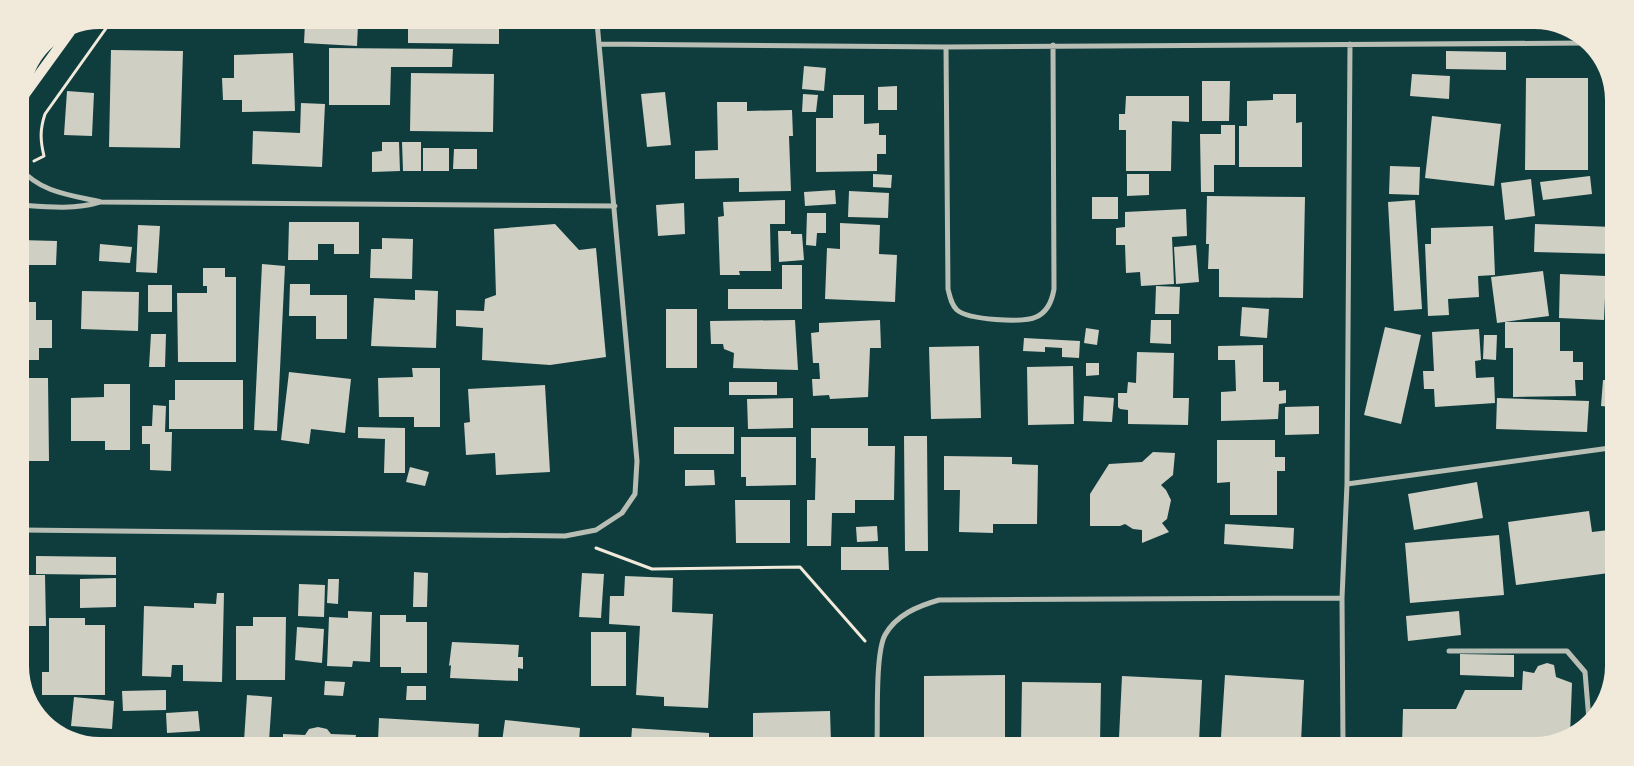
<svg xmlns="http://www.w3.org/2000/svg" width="1634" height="766" font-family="Barlow,sans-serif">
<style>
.building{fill:#cfcfc3}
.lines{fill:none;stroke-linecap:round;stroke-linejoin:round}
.path{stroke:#f1e9da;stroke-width:3}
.minor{stroke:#b8beb3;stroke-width:5}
.secondary{stroke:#f1e9da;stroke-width:10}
</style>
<rect width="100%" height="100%" fill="#0f3d3e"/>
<path class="building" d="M478,22H499V44L408,43V23L478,24Z
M305,23L358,25L357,46L304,43Z
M329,48L453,49L452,67H391L390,105H329Z
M111,50L183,51L180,148L109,147Z
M1446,51L1506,52V70L1446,69Z
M293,53L295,111L242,112V100H223L222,78H234V55Z
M804,66L826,68L824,91L802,89Z
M411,73L494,74L493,132L410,131Z
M1412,74L1450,76L1449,99L1410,96Z
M1526,78H1588V170H1525Z
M1202,81H1230L1229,121H1202Z
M897,86V110H878V87Z
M67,91L94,93L92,136L64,135Z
M665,92L671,145L647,147L641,94Z
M803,94L818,95L816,112H802Z
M1273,94H1296V123L1302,122V167H1239V126H1247V101L1273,100Z
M833,95H864V124L879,123V135H886V154H877V171L816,172V118H833Z
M1126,96H1189V122L1172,121L1171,171H1126V130H1119V114H1125Z
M717,102H747V111L792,110L793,136H789L791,191L739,192V178L695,179V151L718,150Z
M301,103L325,104L322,167L252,164L253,131L300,133Z
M1432,116L1501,124L1494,186L1425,178Z
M1221,125H1235V165H1214V192H1201L1200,134H1221Z
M382,142H399L400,171L372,172V152L382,151Z
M402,142H421V171H403Z
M423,148H449V171H423Z
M454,149H477V169H453Z
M1390,166L1420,167L1419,195L1389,194Z
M873,174L892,175L891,188L873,187Z
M1127,174H1149V195L1127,196Z
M1590,176L1592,194L1543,200L1540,182Z
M1531,179L1535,216L1505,220L1501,183Z
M835,190L836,204L805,206L804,192Z
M849,191L889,193L888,218L848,217Z
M1207,196L1305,197L1303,298L1219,297V269H1208L1209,244H1206Z
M1092,197H1118V219H1092Z
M785,200V224H770L771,271H739L740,275H720L718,217L724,216L723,202Z
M1415,200L1422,309L1394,311L1388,202Z
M684,203L685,234L658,236L656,205Z
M1186,209L1187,236L1172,237L1174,284L1141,286L1140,272L1126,273L1125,245H1116V228L1125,227V212Z
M807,213H826V233H817L816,246L806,245Z
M289,222H359V254H334V244H318V260H288Z
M840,223L880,225L879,254L897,255L895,302L825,299L827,248L840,249Z
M555,224L579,250L596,248L606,357L550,365L482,360L483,328L456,326V310L484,311L485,299L496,295L494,229Z
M1535,224L1613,227L1612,254L1534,252Z
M138,225L160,226L157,273L136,272Z
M1493,226L1495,275L1478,276L1479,297L1448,299L1449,315L1428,316L1425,244H1431V228Z
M778,231H791V234H802L804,260L779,262Z
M382,238L413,239L412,279L370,278L371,249H382Z
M20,240L57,241L56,265H20Z
M100,244L132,247L130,263L99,261Z
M1196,245L1199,282L1176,284L1174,247Z
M262,264L285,266L277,431L254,430Z
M782,265H802V309H728V289H782Z
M203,268H225V277H236V362H178L177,293H207V286H203Z
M1543,271L1549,316L1497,323L1491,277Z
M20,272H27L26,286H20Z
M1560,274L1606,276L1604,320L1559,318Z
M290,284H310V295H347V339H316V316H289Z
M148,285H172V312H148Z
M1156,286L1180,287L1179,314H1155Z
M415,290L438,291L436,348L371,346L374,298L415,300Z
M82,291L139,292L138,331L81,329Z
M20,302H36V320H52V348H39V360H20Z
M1242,307L1269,309L1267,338L1240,336Z
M666,309H697V368H666Z
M795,320L798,370L733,368L734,353L724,349L723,344H711L710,321Z
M880,320L881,348H870L868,397L830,399L829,395L813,396L812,379H820L819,363H813L811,333L819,332V323Z
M1151,320H1171V344L1150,343Z
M1505,322H1560V351H1573V362H1583V380H1575L1576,396L1513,397V348H1505Z
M1385,327L1421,335L1401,424L1364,415Z
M1086,328L1099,330L1097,345L1084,343Z
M1479,329L1481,360L1475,361L1476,378L1494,377L1495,403L1435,407L1434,389H1424L1423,371H1434L1432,332Z
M151,334H166L165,367H149Z
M1484,335H1497L1496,360L1483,359Z
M1024,338L1080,341L1079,358L1062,357V348L1045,347V352L1023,351Z
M1263,345V382H1279V391L1286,390V403L1279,404L1278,419L1221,421V392L1236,391L1235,360H1218V346Z
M979,346L981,418L931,419L929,347Z
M1137,352L1174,353L1173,398H1189L1188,425L1128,424V410L1120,409L1118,407V393H1127L1128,382L1136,383Z
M1086,363H1099V375L1086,376Z
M1073,366L1074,424L1028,425L1027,367Z
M412,368H440V427H414V417H379L378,378L413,377Z
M289,372L351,379L345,433L311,429L309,444L281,440Z
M20,378H48L49,461H20Z
M175,380H243V429H169V400H175Z
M1603,380H1611V407L1601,406Z
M729,382H777V395H729Z
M104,384H130V450H105V441H71V398L104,397Z
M545,385L550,472L496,475L495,453L466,455L464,423L470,422L468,389Z
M1084,396L1114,398L1112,422L1083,421Z
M793,398V428L748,429L747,399Z
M1497,398L1589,401L1587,432L1496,429Z
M153,405L166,406L165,432H172L171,471L150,470V444H142V426H152Z
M1319,406V434L1285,435V407Z
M358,427L405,428V473H384L385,439L358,438Z
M674,427H734V454H674Z
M811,428H868V446H895L894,500H855V513H832L831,546H807V500H815L816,458H811Z
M904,436H927L928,551H905Z
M741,437H796V485L746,486V477H741Z
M1217,440H1275V457H1285V471H1277V515H1230V482L1217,483Z
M1153,452L1175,453L1173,475L1161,485L1166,490L1171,500L1167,519L1162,523L1169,532L1142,543V530L1133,529L1125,524L1120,526H1090V494L1109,464L1142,462Z
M944,456L1012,457V464L1038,465L1037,524H993V533L959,532L960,490H944Z
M410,467L429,472L425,486L406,482Z
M685,470H714L715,485L685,486Z
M1477,482L1483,518L1414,530L1408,494Z
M735,500H790V543H736Z
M1589,511L1592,532L1609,530V573L1516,585L1508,522Z
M1225,524L1294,528L1293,549L1224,544Z
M877,526L878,541L857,542L856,527Z
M1499,535L1504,595L1410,603L1405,543Z
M841,547H888L889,570H841Z
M36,556L116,557V575L36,574Z
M414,572L428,573L427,607H413Z
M582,573L604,574L601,618L579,617Z
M20,575H45L46,626H20Z
M625,576L673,578L672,612L713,614L708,708L664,706V697L636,695L640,626L609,624L610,596H624Z
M116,578V607L80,608V579Z
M328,579H339L338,604L327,603Z
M299,584L325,585L324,617L298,616Z
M217,593H224L222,682L183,681V665H172L171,677L142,676L144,606L194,608V603L216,604Z
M348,611L372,612L370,662L353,661L352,667L327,666L329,617L348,618Z
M1459,611L1461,635L1408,641L1406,616Z
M380,615H406V622H427V673H401V667H380Z
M253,617H286L285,680H236V626H253Z
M49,618H85V625H105V695H42V672H49Z
M297,627L324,629L322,663L295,660Z
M591,632H626V686H591Z
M452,642L519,645L518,657H523V669L518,668V681L450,678L451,665L449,666Z
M1460,654L1514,655V677L1460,675Z
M1547,663L1554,665L1556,677L1572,683L1570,735L1535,746L1402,745L1403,709H1456L1465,690H1522L1523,671L1534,673L1538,666Z
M1005,675V739L924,740V676Z
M1225,675L1304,680L1301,742L1221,737Z
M1122,676L1202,680L1199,742L1119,738Z
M325,681L345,682L343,696L324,695Z
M1022,682L1101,683L1100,744H1021Z
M407,686H426V700H406Z
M166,690V710L123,711L122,691Z
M247,695L272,697L269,741H244Z
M74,697L114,701L112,729L71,726Z
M198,711L200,731L167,733L166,713Z
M830,711L831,743H753V713Z
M379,718L479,724L478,742L378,741Z
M505,720L580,728L579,742H502Z
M318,727L327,729L331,734L356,735L355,741H283V734L305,735L309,729Z
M632,728L709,733V743L631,742Z"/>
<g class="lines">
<path class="path" d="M34,161L44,156C40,140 40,129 45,114L112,20
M596,548L652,569L800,567L865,641"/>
<path class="minor" d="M599,44L946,47L1586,43
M946,47L948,289C950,297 951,304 957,310C968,320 1023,323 1036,317C1048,312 1052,301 1054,289L1053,45
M20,168C41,193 71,195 101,202L615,206
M20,205C47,207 74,210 100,202
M1347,484L1610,448
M20,530L565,536L596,530L622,513L635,494L637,461L597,22
M1449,651H1567L1585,672L1589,720
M877,743C878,719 875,654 885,635C896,615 918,606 939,600L1342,598
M1343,745L1342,598L1347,484L1350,44"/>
<path class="secondary" d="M20,101L70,32"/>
</g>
<path d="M0 0H1634V766H0ZM100 29H1534A71 71 0 0 1 1605 100V666A71 71 0 0 1 1534 737H100A71 71 0 0 1 29 666V100A71 71 0 0 1 100 29Z" fill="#f1e9da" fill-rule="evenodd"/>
</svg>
